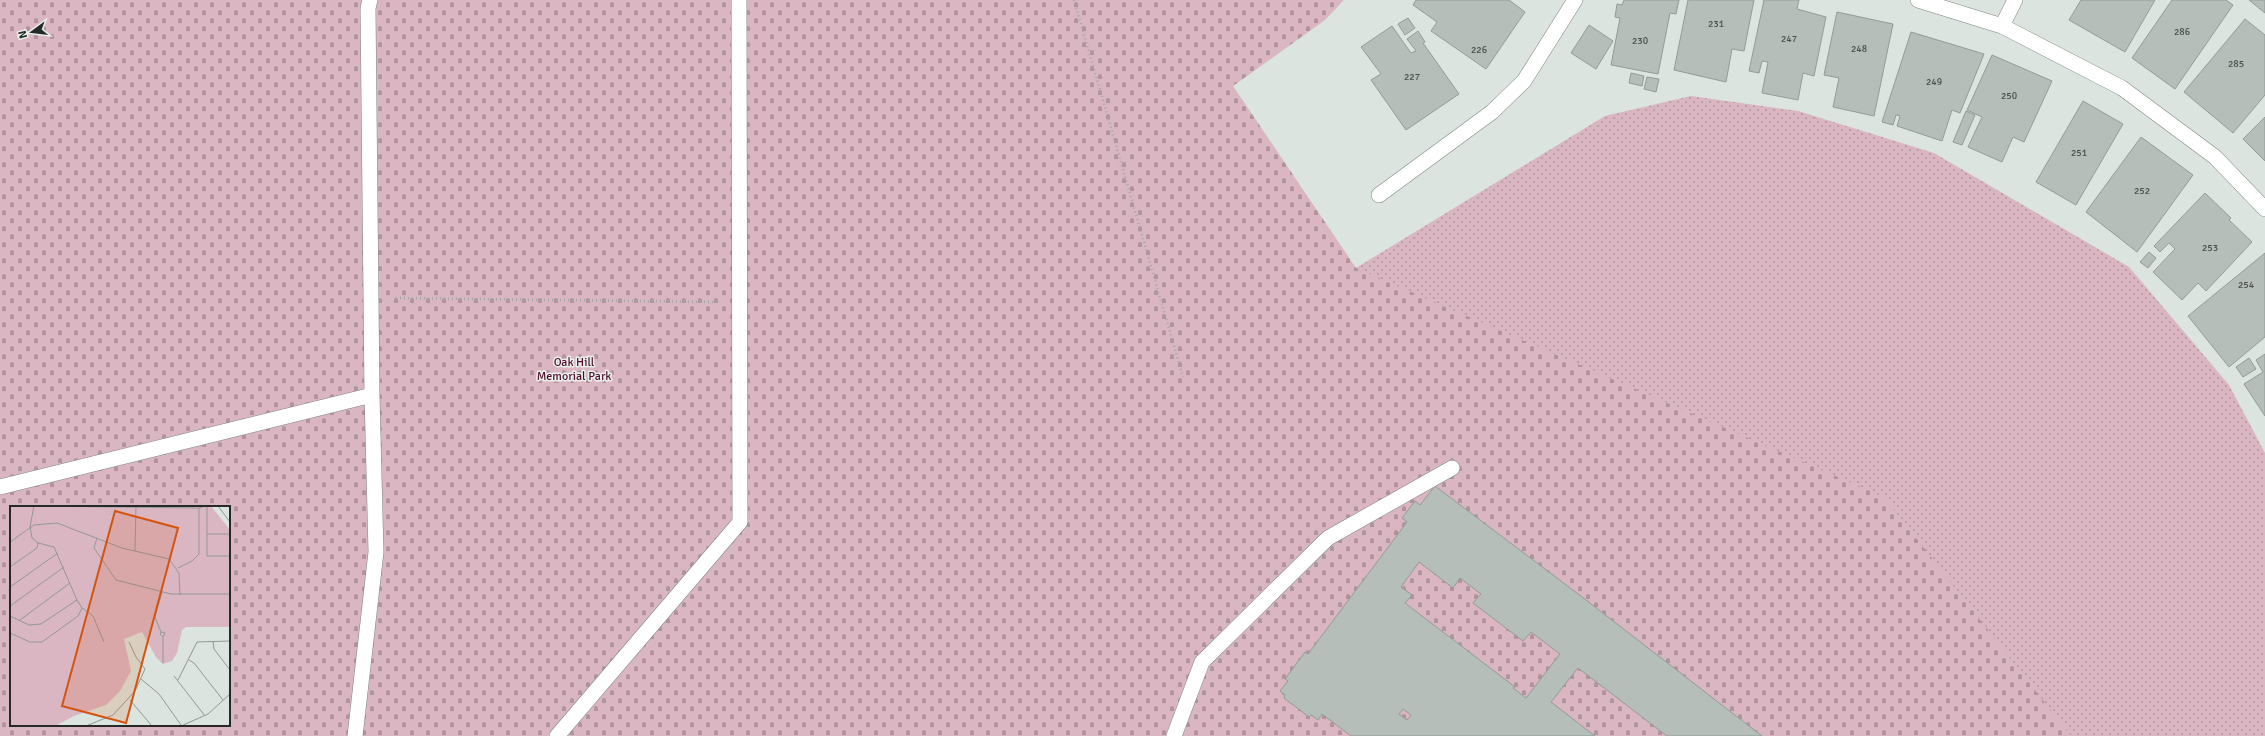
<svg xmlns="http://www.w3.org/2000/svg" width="2265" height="736" font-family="Signika,sans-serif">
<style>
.grass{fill:url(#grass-dots)}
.cemetery{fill:url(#cemetery-stones);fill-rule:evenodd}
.building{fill:#b6beb9;stroke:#939b95;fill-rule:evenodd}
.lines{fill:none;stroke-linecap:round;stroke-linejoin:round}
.service-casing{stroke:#7e8681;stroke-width:16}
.path{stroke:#a0a7a2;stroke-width:2.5;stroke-dasharray:1 3;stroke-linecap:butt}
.service{stroke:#fff;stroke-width:15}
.labels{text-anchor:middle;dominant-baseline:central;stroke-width:3;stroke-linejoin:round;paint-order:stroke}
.number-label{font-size:10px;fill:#494e4c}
.park-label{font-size:12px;fill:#510d2f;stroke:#e8f1eb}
.inset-road{fill:none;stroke:#929995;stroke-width:1}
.view{fill:#d4540f;fill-opacity:0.15;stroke:#d4540f;stroke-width:2}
.inset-edge{fill:none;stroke:#252927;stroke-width:2}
</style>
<defs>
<pattern id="grass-dots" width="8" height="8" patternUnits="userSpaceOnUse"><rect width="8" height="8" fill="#dab5c2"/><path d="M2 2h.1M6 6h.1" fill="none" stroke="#b1939e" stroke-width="1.8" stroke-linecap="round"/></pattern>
<pattern id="cemetery-stones" width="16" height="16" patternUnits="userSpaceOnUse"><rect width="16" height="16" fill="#dab5c2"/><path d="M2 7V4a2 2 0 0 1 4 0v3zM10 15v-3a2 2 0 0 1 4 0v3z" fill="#b1939e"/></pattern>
</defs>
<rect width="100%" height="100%" fill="#dbe4de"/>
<path class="grass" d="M1691,96L1798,111L1934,153L2129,267L2229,385L2265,453V736H1799L1356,268L1605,116Z"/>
<path class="cemetery" d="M0,0H1344L1325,20L1233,86L1356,268L1884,497L2071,736H0ZM11,507H229V725H11Z"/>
<path class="building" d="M1416,0H1509L1525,12L1486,69L1431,31L1437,22L1413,5Z
M1624,0H1679L1676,14L1670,13L1658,74L1611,65L1620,18L1615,17L1617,4L1622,5Z
M1688,0H1754L1744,51L1732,49L1726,82L1674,70Z
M1764,0H1799L1797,9L1826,17L1814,76L1803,73L1798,100L1762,93L1768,62L1762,61L1759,73L1749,71Z
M2081,0H2155L2125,52L2069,20Z
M2172,0H2226L2233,5L2175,89L2132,58Z
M2249,0H2265V13Z
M1837,12L1893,24L1874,116L1833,107L1839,78L1824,75Z
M1408,18L1415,28L1405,35L1398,24Z
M2245,19L2265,35V95L2233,133L2184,92Z
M1589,25L1613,41L1596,69L1571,53Z
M1392,26L1411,53L1416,51L1407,39L1418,31L1425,42L1423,43L1459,94L1406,130L1371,80L1381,74L1361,47Z
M1911,32L1984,54L1960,113L1952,110L1942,141L1897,126L1900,116L1896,115L1893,125L1882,122Z
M1992,55L2052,81L2024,142L2013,137L2002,162L1968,147L1982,117L1967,110Z
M1631,73L1644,76L1642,86L1629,83Z
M1647,77L1659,79L1656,92L1644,89Z
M2083,101L2123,124L2076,205L2036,182Z
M1966,111L1975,115L1962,145L1953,142Z
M2265,117V161L2243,139Z
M2141,137L2193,175L2137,252L2086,212Z
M2205,193L2231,218L2229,220L2252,242L2206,291L2198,283L2182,300L2153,272L2175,249L2169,243L2160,252L2154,246Z
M2149,252L2156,258L2148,268L2140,262Z
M2265,253V337L2229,367L2188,316Z
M2265,354V416L2244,384L2263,372L2256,360Z
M2249,358L2256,369L2243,377L2236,367Z
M1435,486L1586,600L1762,736H1667L1578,668L1551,702L1595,736H1351L1322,714L1318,720L1311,715L1309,717L1284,698L1285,695L1280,691L1288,681L1285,679L1305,652L1308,654L1407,522L1402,518L1415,501L1420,505ZM1419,562L1453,588L1460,578L1481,594L1473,603L1523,641L1531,632L1560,654L1526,698L1513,688L1515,687L1405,603L1412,595L1401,587ZM1403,709L1411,715L1407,720L1399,714Z"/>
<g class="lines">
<g class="service-casing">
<path id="service" d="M1918,0L2002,26L2122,88L2215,157L2265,209
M2002,26L2015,0
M1379,195L1492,112L1524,81L1575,0
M0,487L372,395
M355,736L376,552L372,395L368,8L370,0
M557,736L740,522L739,0
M1174,736L1202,662L1328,538L1452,468"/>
</g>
<path class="path" d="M1074,0L1183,377
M396,298L715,302"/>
<use href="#service" class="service"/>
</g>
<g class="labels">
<g class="number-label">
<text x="1716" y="24">231</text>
<text x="2182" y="32">286</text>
<text x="1789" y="39">247</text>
<text x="1640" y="41">230</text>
<text x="1859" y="49">248</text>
<text x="1479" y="50">226</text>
<text x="2236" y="64">285</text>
<text x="1412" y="77">227</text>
<text x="1934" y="82">249</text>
<text x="2009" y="96">250</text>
<text x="2079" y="153">251</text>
<text x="2142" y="191">252</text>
<text x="2210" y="248">253</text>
<text x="2246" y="285">254</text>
</g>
<g class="park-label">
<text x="574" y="362">Oak Hill<tspan x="574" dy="14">Memorial Park</tspan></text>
</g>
</g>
<g transform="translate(10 506)">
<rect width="220" height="220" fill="#dbe4de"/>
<path d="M114,133L121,165L110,185L96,199L64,210L45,220H0Z" fill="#dab5c2"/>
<path d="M0,0H201L220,24V121H176L172,124L167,147L162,155L153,158L146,151L132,126L114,133L82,173L38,191L7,220H0Z" fill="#dab5c2"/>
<path class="inset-road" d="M0,0H23M24,0L189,2L195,0M24,0L20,21L22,32L28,37L44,41L67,94L72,102L83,110L94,136M197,0V50H220M208,0L220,16M197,28H220M87,32L84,42L106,74L161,88H220M0,36L24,19L47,17L112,42L159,53L169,67L170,89M125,45L126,0M0,61L27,42L28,37M168,62L182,55L189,48V2M0,81L48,47M0,100L54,61M0,110L19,119L31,118L67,94M10,114L60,77M151,126L150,128L153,131L155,127L151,126L145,111L152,86M0,127L20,136H32L68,110L72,102M153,131V157M203,135L204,143L220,164M179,154L184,157L213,194M164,170L195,210M131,173L149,188L171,219M168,174L187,136L220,135M120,194L142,220M76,220L103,209L125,185L135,163L126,151L119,136M171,220L198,208L220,188"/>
<path class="view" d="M105,5L168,22L116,217L52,200Z"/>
<rect width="220" height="220" class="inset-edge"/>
</g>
<g transform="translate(32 32) rotate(255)" stroke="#e8f1eb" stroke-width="3" paint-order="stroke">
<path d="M0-3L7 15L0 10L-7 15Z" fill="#252927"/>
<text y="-6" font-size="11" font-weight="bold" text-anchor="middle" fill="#252927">N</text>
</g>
</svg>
